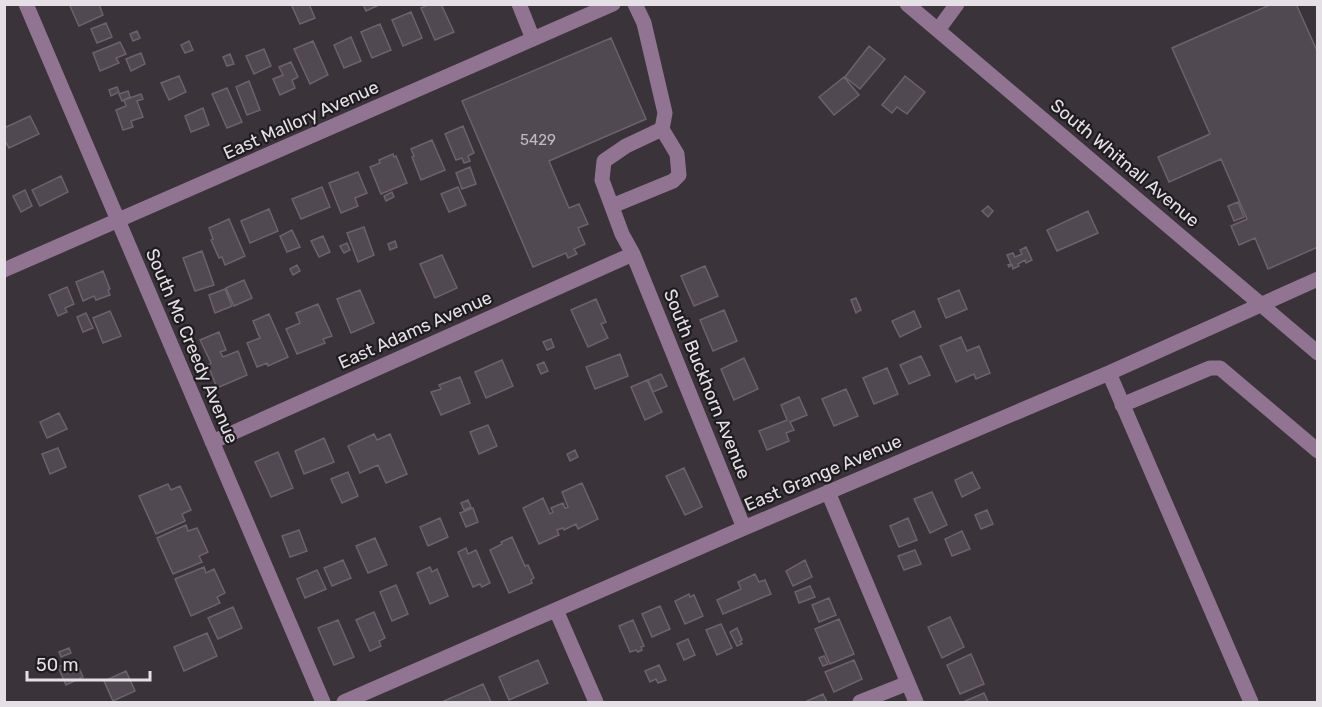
<svg xmlns="http://www.w3.org/2000/svg" width="1322" height="707" font-family="Rubik,sans-serif">
<style>
.building{fill:#514951;stroke:#6b636c;stroke-width:1.5}
.lines{fill:none;stroke-linecap:round;stroke-linejoin:round}
.minor{stroke:#917492;stroke-width:15}
.labels{text-anchor:middle;dominant-baseline:central;stroke-width:4.5;stroke-linejoin:round;paint-order:stroke}
.number-label{font-size:15px;fill:#c0bac0}
.street-label{font-size:18px;fill:#e5e0e5;stroke:#1f1c1f}
</style>
<rect width="100%" height="100%" fill="#3a333a"/>
<path class="building" d="M75,4H99L103,15L79,26L70,6Z
M291,4H309L315,18L300,24Z
M363,4H379V5L366,11Z
M430,4H441L454,32L435,40L421,8Z
M1272,4H1296L1318,53V247L1268,269L1255,238L1239,245L1231,226L1247,219L1221,159L1169,182L1158,157L1210,134L1172,48Z
M411,12L422,38L403,46L392,20Z
M106,23L112,37L97,43L91,29Z
M380,24L391,50L372,58L361,32Z
M137,31L140,38L133,41L130,34Z
M351,37L361,61L344,68L334,45Z
M611,38L646,119L549,161L569,208L579,204L588,224L578,228L585,244L574,249L577,254L568,258L566,253L533,267L462,101Z
M189,41L193,50L185,53L181,45Z
M313,41L328,75L310,84L294,49Z
M120,42L126,54L116,58L119,63L100,71L93,53Z
M869,46L885,59L860,89L845,77Z
M264,49L271,66L254,74L246,56Z
M141,53L145,64L131,71L126,59Z
M230,54L234,64L227,66L223,57Z
M291,62L298,77L292,80L295,88L280,95L273,79L283,75L279,67Z
M179,76L186,92L169,100L161,83Z
M905,76L925,92L907,114L897,107L892,113L882,105Z
M844,77L859,95L834,115L819,97Z
M249,81L260,110L247,115L236,87Z
M117,87L119,92L111,96L109,90Z
M227,88L242,122L227,128L212,94Z
M128,91L130,97L122,101L119,94Z
M141,94L143,99L137,101L143,117L131,121L133,127L123,130L116,110L126,106L124,100Z
M203,108L209,125L191,132L185,116Z
M30,116L39,134L9,148L4,139V128Z
M463,126L474,153L468,156L470,161L464,163L462,158L456,160L445,134Z
M432,140L445,170L421,180L412,157L414,156L411,149Z
M393,154L394,157L396,156L407,183L381,194L370,167L380,163L379,160Z
M470,167L476,184L462,189L456,173Z
M358,172L367,193L355,198L358,206L341,213L329,183Z
M61,176L68,192L40,206L32,190Z
M322,187L330,207L301,219L292,199Z
M458,187L466,205L449,212L441,194Z
M25,190L32,206L21,212L13,196Z
M392,192L394,197L386,201L384,196Z
M1238,202L1244,217L1234,221L1228,206Z
M988,206L993,211L988,217L982,211Z
M269,209L278,231L250,243L241,221Z
M1088,211L1098,233L1057,251L1047,230Z
M229,219L245,256L225,265L222,257L219,258L211,240L213,239L209,228Z
M364,227L374,255L358,262L347,233Z
M292,230L300,247L287,252L280,236Z
M323,236L330,252L319,257L311,241Z
M395,241L397,247L390,250L388,244Z
M347,243L350,250L344,253L340,246Z
M1026,247L1032,260L1026,263L1025,260L1018,264L1019,266L1013,269L1012,265L1009,267L1008,265L1011,264L1007,255L1013,253L1015,257L1022,254L1020,250Z
M202,251L214,285L195,291L183,258Z
M442,255L457,288L435,298L420,264Z
M297,265L300,271L293,275L290,269Z
M705,266L718,296L694,306L681,276Z
M103,271L110,289L108,290L110,295L96,300L94,296L83,301L76,282Z
M244,280L252,298L234,306L226,288Z
M67,287L74,304L65,308L67,312L58,316L49,295Z
M225,289L232,306L215,313L209,295Z
M360,290L374,323L351,333L337,299Z
M959,290L967,309L946,318L938,299Z
M856,298L861,310L856,313L851,300Z
M596,299L606,322L601,324L608,338L588,347L571,310Z
M318,304L332,336L323,339L325,343L297,354L286,329L300,323L296,313Z
M724,310L737,341L713,351L700,320Z
M110,311L121,336L103,343L93,318Z
M914,311L921,327L900,337L892,321Z
M86,313L93,328L83,332L77,317Z
M269,314L288,357L268,366L267,363L257,367L247,343L260,338L253,321Z
M219,332L226,350L220,352L223,357L238,351L247,375L217,388L208,365L211,363L200,340Z
M961,337L967,351L979,346L990,373L976,379L974,374L956,382L940,346Z
M551,339L554,347L547,350L543,342Z
M620,354L628,376L595,389L586,367Z
M921,356L930,375L909,384L900,365Z
M744,358L758,389L734,400L721,369Z
M502,360L513,386L486,398L475,372Z
M544,362L548,371L541,374L537,365Z
M887,368L898,394L874,404L863,378Z
M661,374L667,386L653,392L648,380Z
M460,377L470,403L441,415L431,392L441,389L439,385Z
M647,380L662,412L645,420L631,387Z
M846,389L858,416L834,426L822,399Z
M799,397L807,415L790,422L794,430L786,433L789,441L767,450L759,431L787,420L781,405Z
M59,413L67,429L47,438L40,422Z
M488,425L497,446L479,454L470,432Z
M374,434L377,440L390,434L407,474L386,483L378,465L360,473L348,446Z
M324,438L334,462L304,474L295,451Z
M58,448L66,467L50,474L42,454Z
M575,450L578,457L570,461L567,454Z
M278,452L293,488L271,497L255,462Z
M684,468L702,507L685,515L666,476Z
M348,472L358,496L342,503L331,479Z
M972,472L980,488L962,497L955,480Z
M582,483L598,519L578,529L576,524L564,530L563,528L557,530L559,535L539,544L523,508L543,498L550,514L553,512L551,508L563,503L565,508L568,507L562,492Z
M168,484L171,490L180,486L191,510L182,514L185,521L156,534L139,496Z
M932,492L947,525L930,533L914,499Z
M468,500L471,507L464,510L461,503Z
M473,508L478,522L466,527L460,513Z
M987,510L993,524L981,529L975,515Z
M440,518L448,537L428,546L420,527Z
M908,518L917,540L899,547L890,526Z
M186,525L188,531L197,528L208,552L199,556L202,562L173,574L157,538Z
M299,530L307,551L290,557L282,536Z
M962,531L970,549L952,556L945,539Z
M512,537L525,566L528,565L534,578L531,580L532,583L509,593L490,550L502,544L501,542Z
M375,538L387,565L368,573L356,546Z
M466,548L468,554L476,550L490,583L482,587L480,584L473,587L458,552Z
M915,550L921,564L904,570L898,556Z
M343,560L351,578L332,586L324,568Z
M805,560L812,577L793,586L786,571Z
M204,567L206,573L214,569L225,593L217,597L220,603L191,616L175,579Z
M430,567L432,572L437,569L448,596L430,604L417,573Z
M317,570L326,589L305,598L297,579Z
M755,574L759,582L765,580L771,594L723,614L717,600L741,589L738,582Z
M396,585L408,614L392,621L380,592Z
M810,586L815,597L799,603L795,592Z
M689,594L690,597L694,595L703,616L685,624L675,601Z
M829,598L836,615L819,622L812,605Z
M660,606L670,629L652,637L642,614Z
M233,607L242,628L218,639L208,618Z
M374,612L385,638L379,641L381,646L370,651L356,620Z
M950,617L964,647L942,658L928,627Z
M839,619L854,654L830,664L815,629Z
M338,620L354,657L334,665L318,628Z
M633,620L644,646L641,647L642,650L638,652L636,650L630,652L619,626Z
M721,624L732,648L717,655L706,630Z
M737,628L742,640L740,641L742,644L737,646L730,632Z
M207,633L217,656L184,671L174,647Z
M688,639L695,655L684,660L677,644Z
M69,648L71,653L61,657L59,652Z
M971,654L984,684L960,694L947,665Z
M824,656L828,664L823,666L819,658Z
M75,660L83,677L66,685L58,667Z
M538,660L548,683L509,700L499,677Z
M854,660L862,679L834,692L825,672Z
M659,665L666,680L658,683L656,679L650,682L645,671Z
M126,671L135,691L113,701L104,681Z
M483,684L491,702H445L444,701Z
M984,693L988,702H963Z
M823,694L827,702H808L807,701Z"/>
<g class="lines">
<path class="minor" d="M26,4L323,702
M519,4L533,39
M635,4L644,23L665,113L662,129L626,146L604,161L602,180L622,234L633,254L744,528
M907,4L1318,353
M938,30L957,4
M612,206L673,181L679,175L677,154L662,129
M4,270L613,4
M1109,373L1251,702
M1122,405L1210,368H1220L1318,451
M212,442L633,254
M828,492L916,702
M556,610L596,702
M344,702L744,528L1109,373L1318,279
M860,702L908,683"/>
</g>
<g class="labels">
<g class="number-label">
<text x="538" y="140">5429</text>
</g>
<g class="street-label">
<text transform="translate(301 120) rotate(-24)">East Mallory Avenue</text>
<text transform="translate(1125 163) rotate(40)">South Whitnall Avenue</text>
<text transform="translate(415 330) rotate(-24)">East Adams Avenue</text>
<text transform="translate(192 346) rotate(67)">South Mc Creedy Avenue</text>
<text transform="translate(707 384) rotate(68)">South Buckhorn Avenue</text>
<text transform="translate(823 473) rotate(-23)">East Grange Avenue</text>
</g>
</g>
<rect width="1322" height="707" fill="none" stroke="#e5e0e5" stroke-width="12"/>
<path d="M27 671v9h123v-9" fill="none" stroke="#e5e0e5" stroke-width="3"/>
<text x="36" y="671" font-size="18" fill="#e5e0e5" stroke="#1f1c1f" stroke-width="4.5" paint-order="stroke">50 m</text>
</svg>
